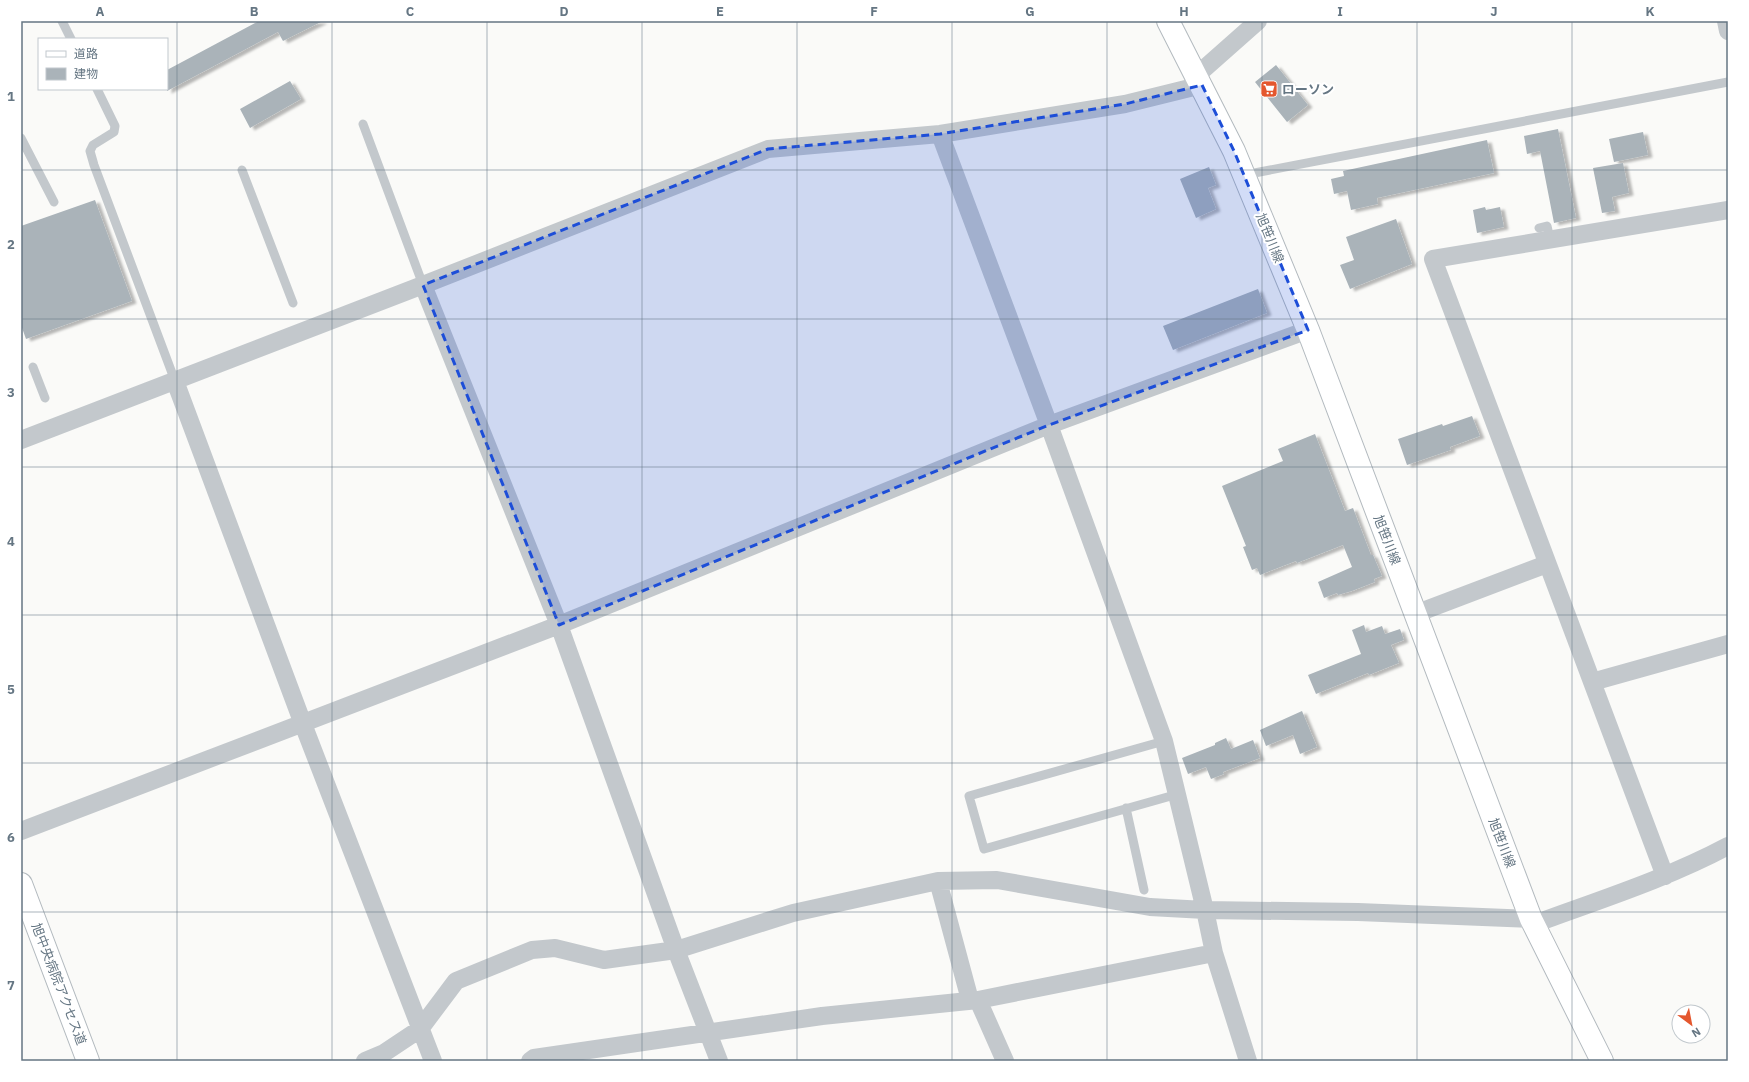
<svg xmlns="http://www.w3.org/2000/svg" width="1749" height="1082" font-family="'IBM Plex Sans','Noto Sans JP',sans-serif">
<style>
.building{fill:#aab3b9;filter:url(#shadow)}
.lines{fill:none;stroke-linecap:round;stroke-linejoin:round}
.secondary-casing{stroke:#b3babf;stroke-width:24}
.lane{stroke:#c3c8cc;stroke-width:9}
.street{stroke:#c3c8cc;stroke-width:18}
.secondary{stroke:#fff;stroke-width:22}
.marked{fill:#1d4ed8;fill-opacity:0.2;stroke:#1d4ed8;stroke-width:3;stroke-dasharray:8 5;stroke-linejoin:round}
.grid{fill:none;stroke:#657683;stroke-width:1;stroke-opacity:0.55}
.labels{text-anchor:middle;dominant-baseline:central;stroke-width:4;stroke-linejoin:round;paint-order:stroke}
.poi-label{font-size:13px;font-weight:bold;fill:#657683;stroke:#fff;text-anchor:start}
.street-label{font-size:13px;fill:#657683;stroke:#fff}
.neatline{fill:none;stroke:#657683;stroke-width:1.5}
.grid-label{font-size:13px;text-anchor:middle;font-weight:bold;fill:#657683}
</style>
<defs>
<filter id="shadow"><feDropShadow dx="4.5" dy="2.5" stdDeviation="1" flood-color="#0004"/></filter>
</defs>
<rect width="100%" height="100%" fill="#fafaf8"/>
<path class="building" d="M259,21H323L283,41L278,32L167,91V70Z
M1276,65L1308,105L1287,122L1255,82Z
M290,81L301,99L250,128L240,109Z
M1558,129L1576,218L1554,223L1540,151L1527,154L1524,136Z
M1643,132L1648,155L1614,162L1609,139Z
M1487,140L1494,173L1377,198L1378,204L1351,210L1347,191L1334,194L1331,179L1344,176L1343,171Z
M1623,163L1629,193L1612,197L1615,211L1602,213L1593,168Z
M1209,167L1216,185L1208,188L1216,209L1196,218L1180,179Z
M95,200L132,301L26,339L21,325V226Z
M1485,207L1486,210L1500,207L1504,227L1477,233L1473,210Z
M1396,219L1412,264L1350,289L1340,265L1354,260L1346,237Z
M1258,289L1267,313L1173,350L1163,326Z
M1472,416L1480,436L1450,447L1451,450L1407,465L1398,439L1442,424L1443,426Z
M1315,434L1345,511L1353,508L1371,555H1373L1382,576L1374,579L1375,582L1352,591L1338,595L1337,593L1324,598L1318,582L1352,567L1343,545L1297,563L1296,561L1260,575L1257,568L1252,570L1243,547L1246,546L1222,486L1283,461L1278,449Z
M1364,625L1366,632L1382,626L1385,634L1400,629L1404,640L1391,645L1399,663L1369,675L1368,673L1316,694L1308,675L1361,654L1352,630Z
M1302,711L1317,747L1300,754L1293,735L1266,746L1260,730Z
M1226,738L1231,749L1253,740L1260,758L1223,772L1224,774L1211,779L1206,767L1188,774L1182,758L1215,745V743Z"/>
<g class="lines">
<g class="secondary-casing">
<path id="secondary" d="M1168,21L1234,151L1308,330L1531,919L1602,1061
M21,884L88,1061"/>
</g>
<path class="lane" d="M62,21L71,39
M97,89L115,126L114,132L93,145L90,151L94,165L175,381
M363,124L423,285
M21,138L54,202
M242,170L293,303
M1244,175L1728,82
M1539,228L1547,226L1550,239
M33,367L45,398
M1164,741L969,796L984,849L1178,794
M1126,808L1144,890"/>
<path class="street" d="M1726,21L1728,31
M1197,75L1258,21
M940,134L1049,425L1164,741L1205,910L1214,953L1248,1061
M423,285L559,625L676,950L719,1061
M175,381L303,724L433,1061
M21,440L423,285L768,149L940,134L1125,104L1202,85
M1415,614L1547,564
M1592,682L1728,644
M21,831L559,625L1049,425L1308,330
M1665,876L1433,259L1728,210
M938,881L970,1000
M1534,924C1599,900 1666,879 1728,846
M978,1000L1005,1061
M365,1061L384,1053L420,1029L456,981L532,950L555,948L604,960L676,950L793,913L938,881L997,880L1150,907L1205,910L1358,912L1531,919
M530,1061L534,1058L822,1016L978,1000L1214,953"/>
<use href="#secondary" class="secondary"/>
</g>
<path class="marked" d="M1202,85L1234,151L1308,330L1049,425L559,625L423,285L768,149L940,134L1125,104Z"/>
<path class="grid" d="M177,21V1061M332,21V1061M487,21V1061M642,21V1061M797,21V1061M952,21V1061M1107,21V1061M1262,21V1061M1417,21V1061M1572,21V1061M21,170H1728M21,319H1728M21,467H1728M21,615H1728M21,763H1728M21,912H1728"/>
<defs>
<g id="supermarket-square" transform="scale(0.9)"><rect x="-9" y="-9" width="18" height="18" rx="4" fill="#e4572e" stroke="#fff"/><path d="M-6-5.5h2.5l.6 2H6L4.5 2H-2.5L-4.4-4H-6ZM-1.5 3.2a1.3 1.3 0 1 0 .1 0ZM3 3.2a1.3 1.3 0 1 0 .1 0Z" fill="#fff"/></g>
</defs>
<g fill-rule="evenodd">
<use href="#supermarket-square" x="1269" y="89"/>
</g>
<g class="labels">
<g class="poi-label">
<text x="1282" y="89">ローソン</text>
</g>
<g class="street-label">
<text transform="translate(1270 238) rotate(68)">旭笹川線</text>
<text transform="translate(1387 540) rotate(69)">旭笹川線</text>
<text transform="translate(1502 843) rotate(69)">旭笹川線</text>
<text transform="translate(59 984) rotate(69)">旭中央病院アクセス道</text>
</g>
</g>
<rect width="1749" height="1082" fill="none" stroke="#ffffff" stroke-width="44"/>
<rect x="38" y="38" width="130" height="52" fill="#ffffff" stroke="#c1c8cd"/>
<rect x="46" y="51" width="20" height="6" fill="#ffffff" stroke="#c1c8cd"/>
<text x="74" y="58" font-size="12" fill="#657683">道路</text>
<rect x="46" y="68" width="20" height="12" fill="#aab3b9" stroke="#c1c8cd"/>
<text x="74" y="78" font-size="12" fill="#657683">建物</text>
<g transform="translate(1691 1024) rotate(148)"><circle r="19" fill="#ffffff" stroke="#c1c8cd"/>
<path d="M0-3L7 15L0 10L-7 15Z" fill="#e4572e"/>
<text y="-6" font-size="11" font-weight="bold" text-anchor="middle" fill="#657683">N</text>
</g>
<rect x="22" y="22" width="1705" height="1038" class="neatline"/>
<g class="grid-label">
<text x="100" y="16">A</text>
<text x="254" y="16">B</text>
<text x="410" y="16">C</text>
<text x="564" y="16">D</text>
<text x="720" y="16">E</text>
<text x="874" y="16">F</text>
<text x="1030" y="16">G</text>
<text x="1184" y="16">H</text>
<text x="1340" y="16">I</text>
<text x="1494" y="16">J</text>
<text x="1650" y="16">K</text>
<text x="11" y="101">1</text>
<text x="11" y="249">2</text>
<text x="11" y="397">3</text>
<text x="11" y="546">4</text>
<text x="11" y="694">5</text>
<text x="11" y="842">6</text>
<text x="11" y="990">7</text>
</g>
</svg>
